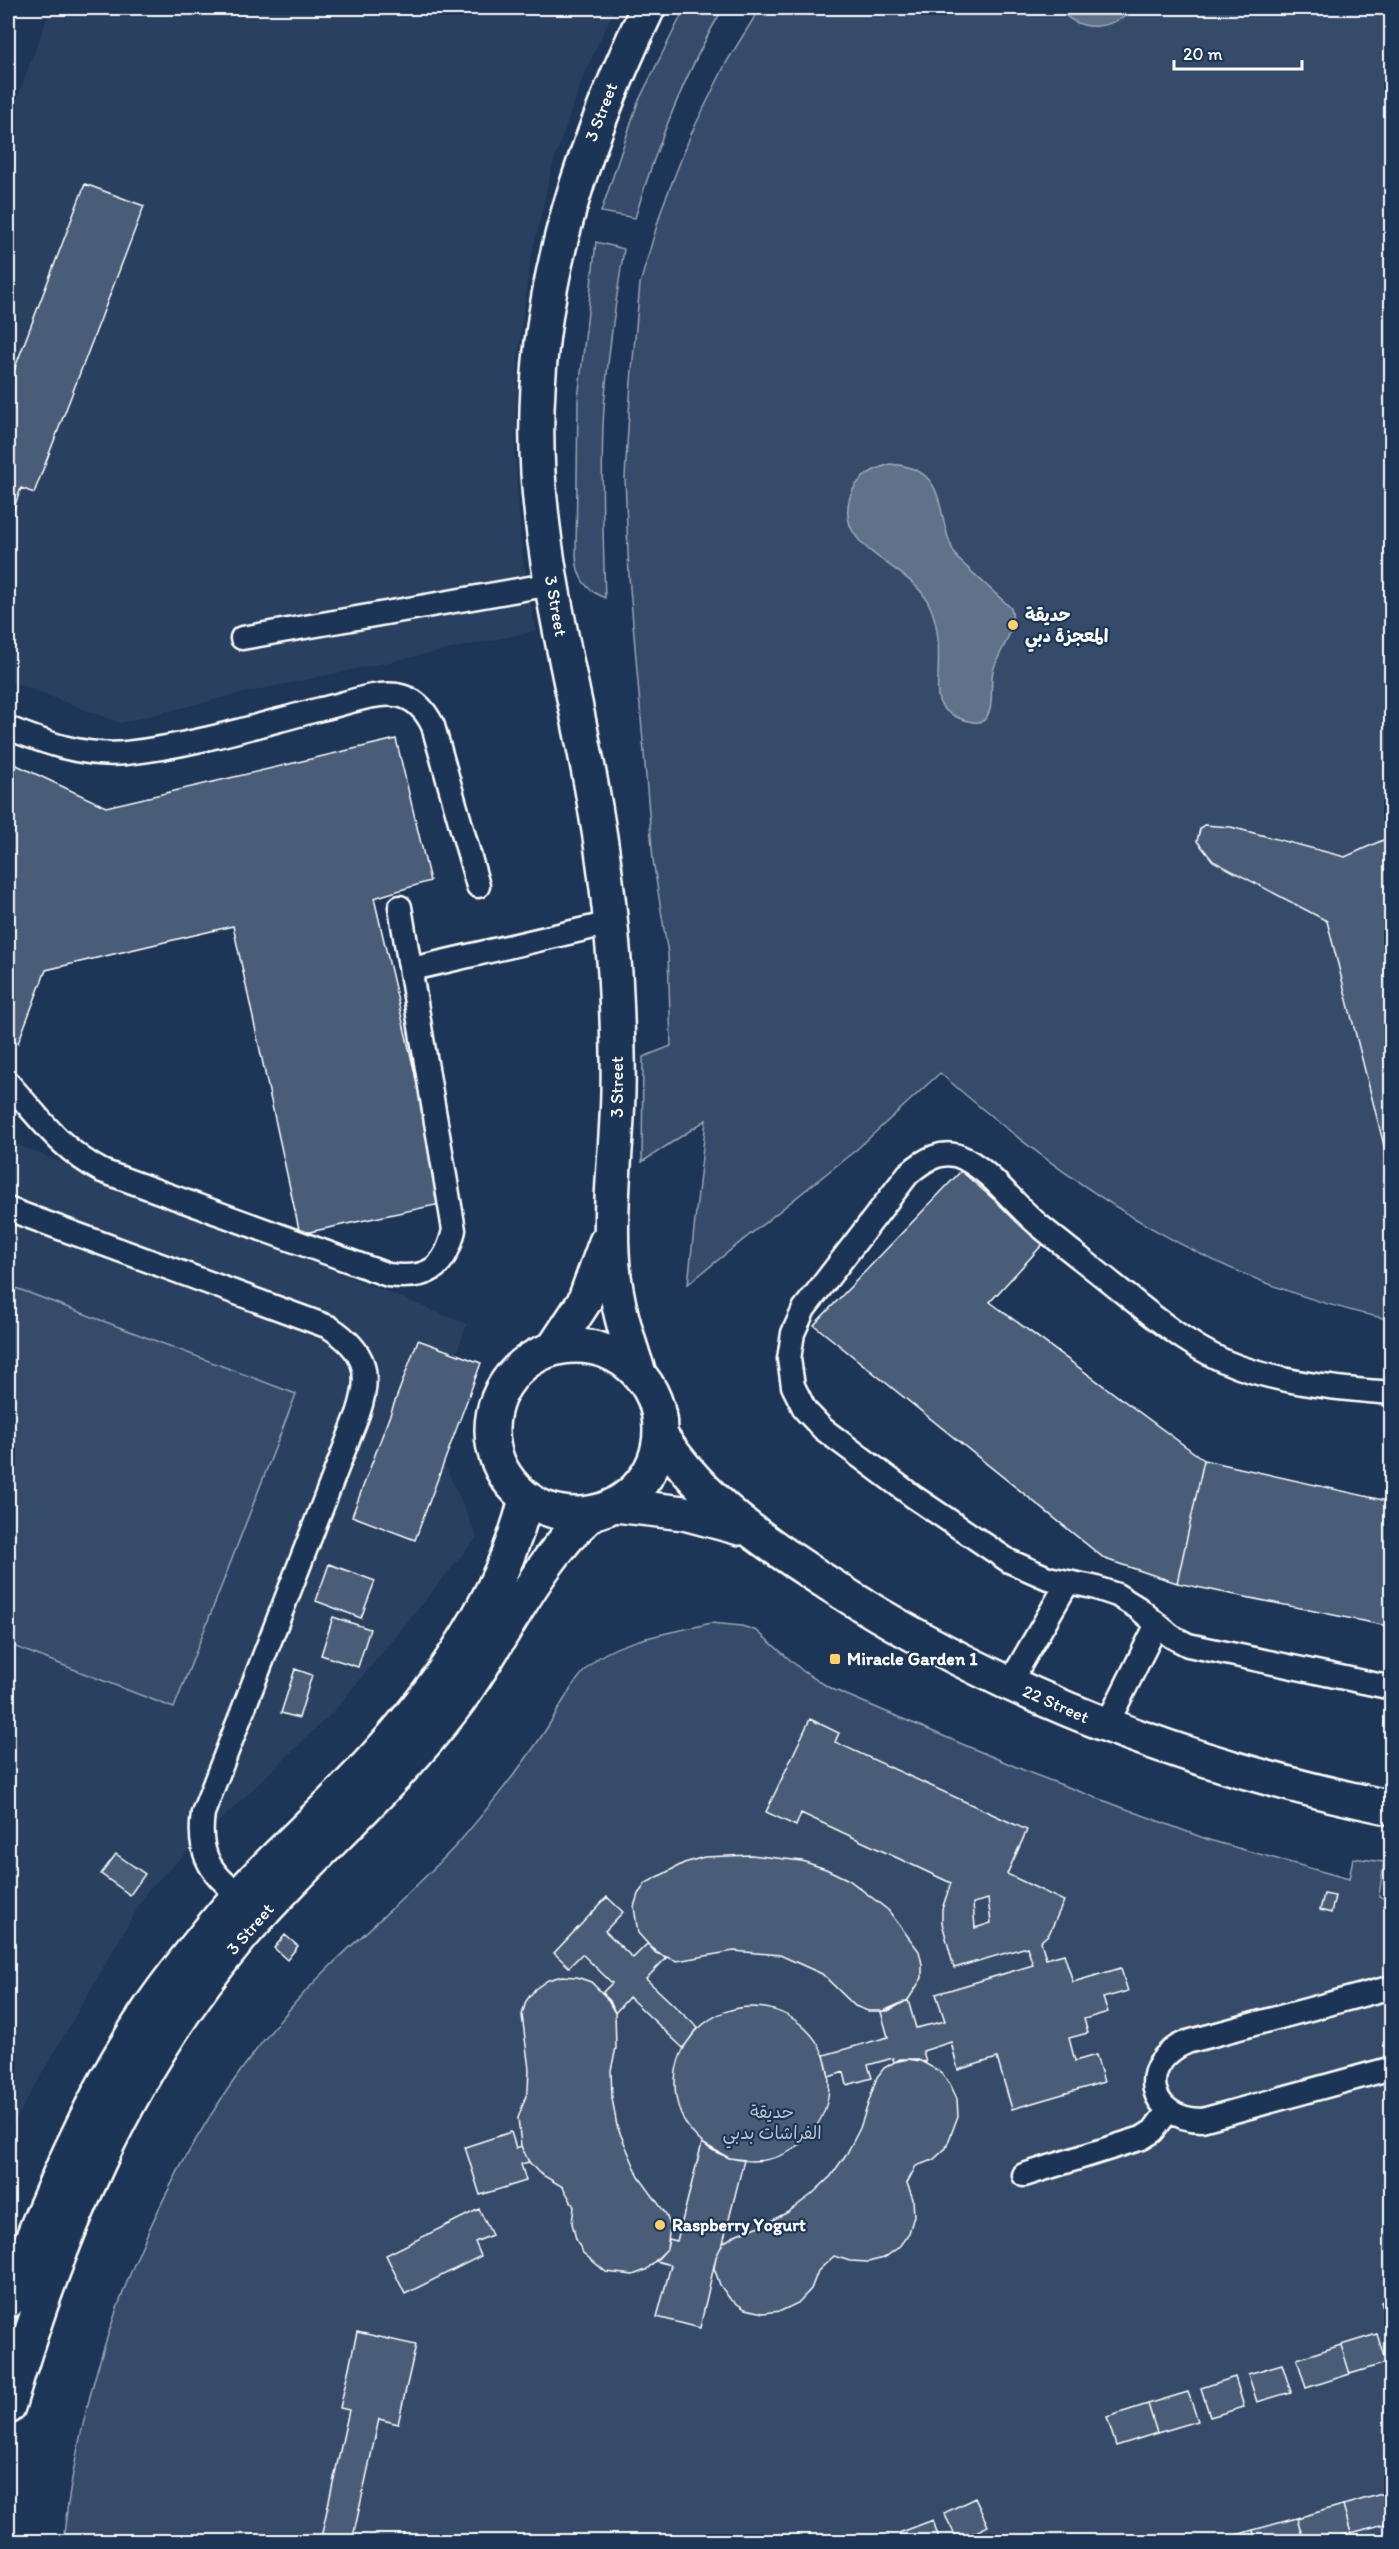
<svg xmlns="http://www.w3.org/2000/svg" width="1399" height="2549" font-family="Itim,'Playpen Sans Arabic',sans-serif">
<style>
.built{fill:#2a4161}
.green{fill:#364b69;stroke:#9aa5b4;stroke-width:1.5}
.water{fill:#617289;stroke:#a0aab8;stroke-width:1.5}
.building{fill:#4a5d79;stroke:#fff;stroke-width:1.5;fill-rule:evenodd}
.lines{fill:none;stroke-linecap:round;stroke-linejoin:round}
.service-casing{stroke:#fff;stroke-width:27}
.minor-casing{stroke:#fff;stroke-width:38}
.service{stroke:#1d3557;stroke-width:22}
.minor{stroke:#1d3557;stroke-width:33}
.poi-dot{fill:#ffd166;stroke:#1d3557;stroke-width:2}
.labels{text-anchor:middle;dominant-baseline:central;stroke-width:4.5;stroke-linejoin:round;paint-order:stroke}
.street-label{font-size:18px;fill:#fff;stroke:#1d3557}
.poi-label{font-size:18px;font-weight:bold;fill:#fff;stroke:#1d3557;text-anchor:start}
.park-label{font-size:18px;fill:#b9c0ca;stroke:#1d3557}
</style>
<rect width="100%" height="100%" fill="#1d3557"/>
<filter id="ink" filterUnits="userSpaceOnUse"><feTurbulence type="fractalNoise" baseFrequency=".0167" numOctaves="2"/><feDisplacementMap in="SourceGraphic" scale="12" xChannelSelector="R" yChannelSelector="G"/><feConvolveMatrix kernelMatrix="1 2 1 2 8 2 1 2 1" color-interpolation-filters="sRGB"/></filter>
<g filter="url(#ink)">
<path class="built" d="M51,8H615L584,74L552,167L530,262L518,359L515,456L522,554L536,631L238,694L120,723L8,680V122Z
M8,1141L467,1324L429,1429L477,1537L335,1710L148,1890L14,2122L8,2141Z"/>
<path class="green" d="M685,8H723C684,75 657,144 635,218L601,212L638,102Z
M760,8H1391V1320C1213,1283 1075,1191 940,1073L856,1150L688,1284L706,1120L642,1162L643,1057L671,1046L668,954L653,860L629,576L625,477L631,381L640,284L662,208L691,134L726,63Z
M596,242L624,249C615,307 606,366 603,425C601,483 603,540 605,598C585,590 577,577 576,556L578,399Z
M8,1285L296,1394L174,1708L8,1644Z
M711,1623L742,1626L757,1631L804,1672L830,1688L1033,1774L1209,1840L1349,1879L1353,1858L1384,1862L1379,1896L1392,1902L1391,2541L63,2542C84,2351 162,2156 288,2011C340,1950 406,1901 460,1841C489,1807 518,1772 543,1734C560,1709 574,1676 598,1658C626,1638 678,1632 711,1623Z"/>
<path class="water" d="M1058,8H1138C1112,27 1083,37 1058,8Z
M890,464C954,468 932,519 958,559L1011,608C1018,630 999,650 993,671C989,687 996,710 983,721C975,724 969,721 961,719C953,715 944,712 940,703C936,695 938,684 938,676C939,651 940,627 929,604C911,564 833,551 850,497C856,478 871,470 890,464Z"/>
<path class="building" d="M85,184L144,206L34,493L21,488L8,525V386Z
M396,739L430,881L374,898L445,1203L300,1234L233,926L46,970L18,1043L8,1039V761L106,807Z
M1204,825L1231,827L1345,857L1392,836V1177L1327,921L1213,861L1197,841L1200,829Z
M961,1171L1044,1243L990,1302L1204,1460L1177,1583L1105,1559L814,1325Z
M418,1340L481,1363L415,1540L352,1516Z
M1204,1460L1392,1502V1627L1177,1583Z
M329,1564L375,1581L361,1618L316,1601Z
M333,1617L370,1629L358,1667L321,1655Z
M295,1669L312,1675L299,1718L281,1713Z
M810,1719L839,1733L835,1742L1027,1830L1007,1874L1064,1901L1049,1934L1041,1941L1046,1959L1064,1954L1073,1982L1121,1968L1124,1979L1128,1991L1103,1998L1108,2012L1084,2019L1088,2033L1069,2038L1075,2061L1096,2055L1104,2082L1012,2109L997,2058L958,2070L951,2042L923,2051L926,2062L908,2059L894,2062L893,2058L868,2065L872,2078L847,2085L844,2072L829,2077L824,2055L888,2037L881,2012L908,2000L916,2028L945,2021L936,1994L1033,1965L1027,1947L954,1968L942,1923V1909L951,1883L801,1813L796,1826L766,1812ZM988,1899L991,1923L975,1928L973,1903Z
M116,1854L145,1874L130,1895L101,1874Z
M751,1855L802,1861L826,1869L849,1880L888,1910L919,1951L922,1964V1978L908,2000L888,2011H868L855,2006L822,1974L780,1955L734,1951L677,1961L656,1953L638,1933L634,1907L638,1894L646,1883L684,1863L704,1857Z
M1324,1894L1335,1896L1331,1913L1320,1910Z
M607,1897L623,1912L605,1931L633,1958L647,1944L666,1958L646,1979L698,2028L683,2048L629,1997L615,2013L603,1992L612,1983L582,1954L569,1967L554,1953Z
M285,1935L298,1946L287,1960L274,1948Z
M1389,1937L1392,1938V1955L1385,1954Z
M562,1976L577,1977L591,1982L610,2001L615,2013L616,2048L611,2070L612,2098L617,2126L639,2177L666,2214L670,2226L667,2249L646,2270L633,2275L606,2272L583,2253L576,2239L572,2223L574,2207L563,2187L539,2173L529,2162L521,2146L518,2118L528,2090L529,2069L522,2015L526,2001L535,1989L548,1980Z
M675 2084a77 77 0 1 1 154 0a77 77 0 1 1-154 0Z
M900,2059H917L939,2071L950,2084L957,2099L958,2116L946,2148L933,2160L916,2166L907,2183L913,2199L914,2216L909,2233L899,2247L884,2258L868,2262L850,2261L834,2256L818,2271L811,2289L798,2303L781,2311L763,2313L745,2309L730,2299L720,2285L714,2268L716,2257L723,2243L737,2234L763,2225L788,2212L811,2195L831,2176L847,2153L860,2128L877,2077L884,2068Z
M511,2132L516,2148L521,2146L529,2162L521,2164L526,2181L480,2195L465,2147Z
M702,2143L729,2158L744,2160L723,2243L716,2257L700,2328L657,2317L671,2265L656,2261L667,2249L669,2239L677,2241Z
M479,2209L492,2235L475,2242L481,2256L405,2294L386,2255Z
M1392,2298V2334L1381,2302Z
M357,2332L416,2345L398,2424L379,2419L352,2542H320L349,2410L340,2408Z
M1377,2334L1386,2363L1350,2374L1341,2345Z
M1341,2345L1350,2374L1306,2388L1297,2359Z
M1282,2364L1291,2392L1257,2402L1248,2374Z
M1235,2377L1244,2407L1210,2417L1201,2388Z
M1188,2392L1198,2421L1157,2433L1148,2404Z
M1148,2404L1157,2433L1116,2446L1107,2417Z
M1392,2491V2513L1385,2493Z
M1385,2493L1392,2522L1351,2533L1343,2505Z
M975,2498L988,2526L958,2541L944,2513Z
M1343,2505L1351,2533L1323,2542H1304L1297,2518Z
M1297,2518L1304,2542H1256L1253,2530Z
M933,2520L940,2542H902L899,2533Z
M1253,2530L1256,2542H1215Z
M888,2536L890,2542H867Z"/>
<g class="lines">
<g class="service-casing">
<path id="service" d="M242,638L552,584
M8,728C46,743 84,757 126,753C192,746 258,725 321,709C345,704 373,692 397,695C415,698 426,711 433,726L478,886
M412,969L611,923
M8,1083C39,1117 60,1149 102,1171L388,1275C428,1280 445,1269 454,1230L400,907
M8,1209L329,1327C366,1351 372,1373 358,1414L203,1813C196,1862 216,1876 250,1905
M1392,1393C1340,1389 1288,1384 1239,1367C1196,1352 1161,1322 1125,1294C1097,1271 1068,1249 1040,1226C1014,1205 995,1175 965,1159C944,1147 924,1160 908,1174L804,1309L793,1333L789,1359L793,1386L805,1410L823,1429L914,1497L1009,1561L1048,1578L1093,1587L1117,1595L1138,1608L1171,1636L1188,1645L1392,1688
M1009,1684L1068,1582
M1106,1726L1157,1624
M1392,1987L1187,2042C1136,2063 1147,2119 1202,2120L1392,2068
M1024,2175L1142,2138L1153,2131L1168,2111"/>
</g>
<g class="minor-casing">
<path id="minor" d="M492 1430a84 84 0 1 1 168 0a84 84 0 1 1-168 0Z
M553,1349L584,1302L606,1242
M640,1376C626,1336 614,1296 612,1253C609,1200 617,1146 618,1092C619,1052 617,1012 615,973C611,921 606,870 597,819C579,704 545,590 538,473C528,305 577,157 648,8
M660,1435C706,1503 762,1541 829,1584C1001,1695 1192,1767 1392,1808
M615,1505L684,1513L740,1528
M8,2301C44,2204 93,2091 152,2005C172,1976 195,1948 217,1921C256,1873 303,1833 346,1788C424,1708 499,1610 526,1499
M8,2407C57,2240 126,2073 240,1938C308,1858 390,1791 454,1707C500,1647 535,1562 591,1514"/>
</g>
<use href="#service" class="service"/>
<use href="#minor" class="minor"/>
</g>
</g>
<g class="poi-dot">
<circle cx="1013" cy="625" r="6"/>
<rect x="829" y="1653" width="12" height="12" rx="3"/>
<circle cx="660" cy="2225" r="6"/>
</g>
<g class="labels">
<g class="street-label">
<text transform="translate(601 112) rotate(-69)">3 Street</text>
<text transform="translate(556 606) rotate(80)">3 Street</text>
<text transform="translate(617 1087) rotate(-90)">3 Street</text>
<text transform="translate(1056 1704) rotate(24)">22 Street</text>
<text transform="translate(250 1929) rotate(-49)">3 Street</text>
</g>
<g class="poi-label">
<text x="1025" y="615">حديقة<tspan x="1025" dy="21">المعجزة دبي</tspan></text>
<text x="847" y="1659">Miracle Garden 1</text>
<text x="672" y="2225">Raspberry Yogurt</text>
</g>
<g class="park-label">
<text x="772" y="2112">حديقة<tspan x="772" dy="21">الفراشات بدبي</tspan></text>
</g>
</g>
<rect width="1399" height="2549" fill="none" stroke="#1d3557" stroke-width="30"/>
<rect x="15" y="15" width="1369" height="2519" fill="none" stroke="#fff" stroke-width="2" filter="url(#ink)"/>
<path d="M1174 60v9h128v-9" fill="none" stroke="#ffffff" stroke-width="3"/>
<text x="1183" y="60" font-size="18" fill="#ffffff" stroke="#1d3557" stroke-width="4.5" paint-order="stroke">20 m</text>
</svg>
